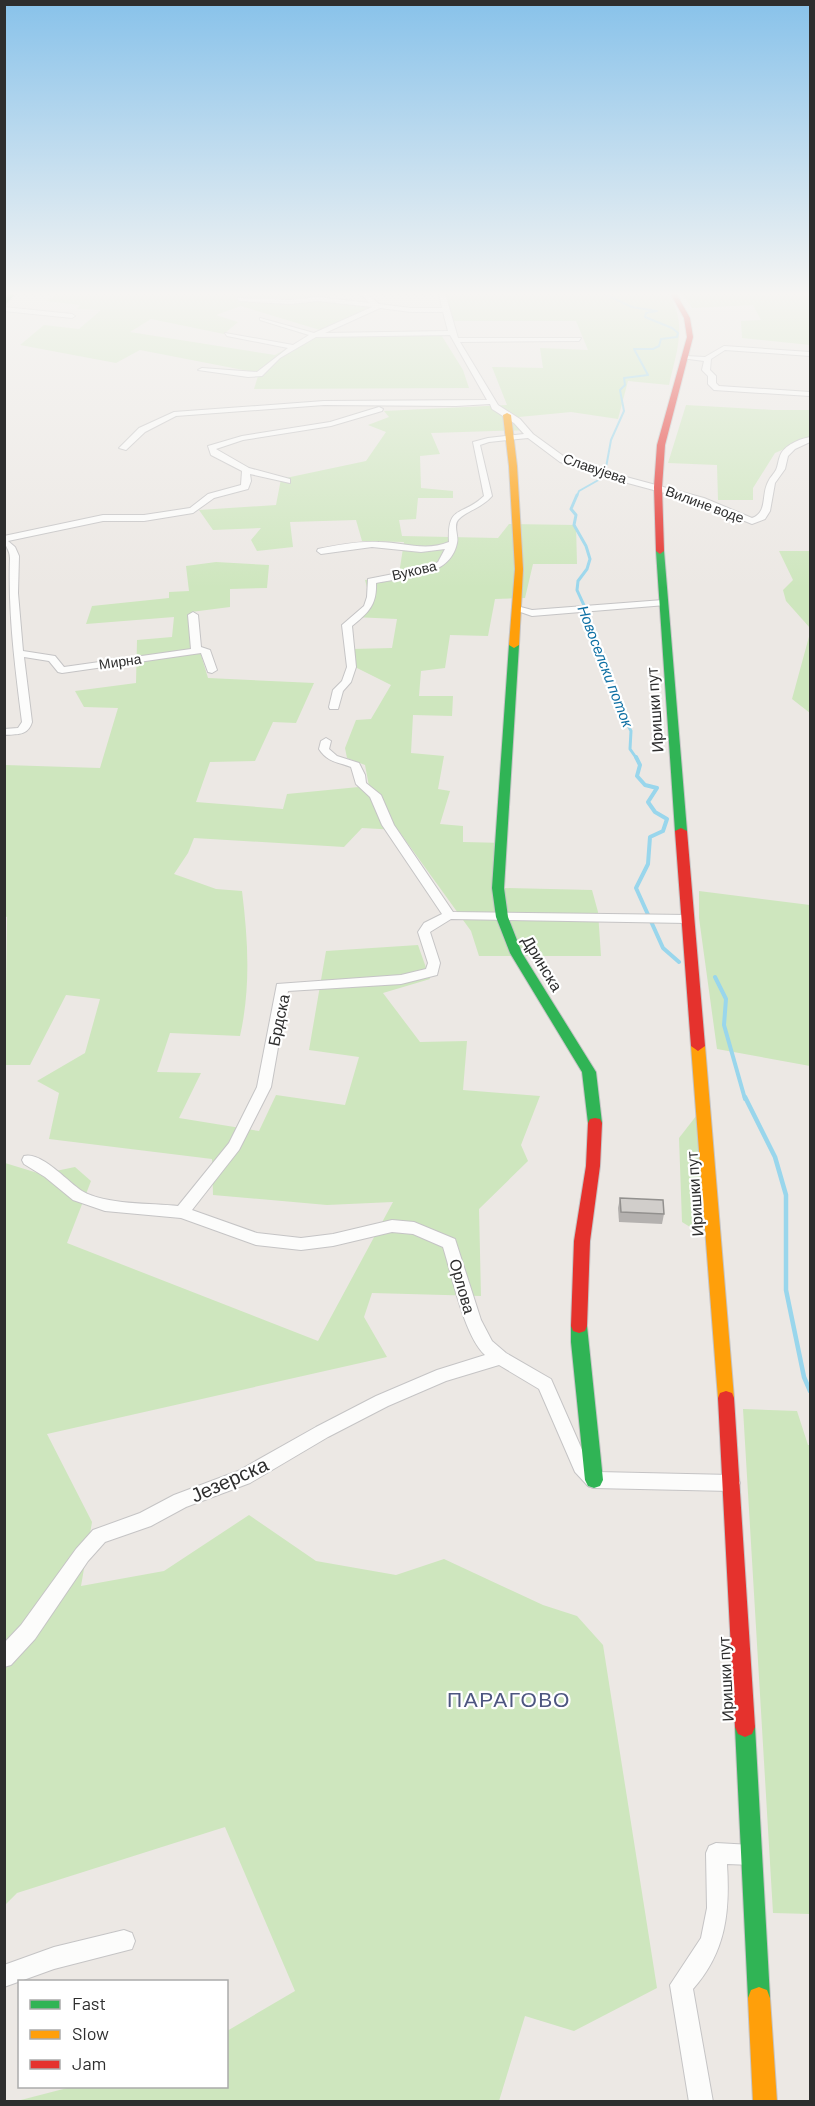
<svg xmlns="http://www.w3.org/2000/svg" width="815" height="2106" font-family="Barlow,sans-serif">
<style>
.green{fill:#cee6be}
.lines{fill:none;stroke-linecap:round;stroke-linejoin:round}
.stream-far3{stroke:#99d6ec;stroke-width:2}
.stream-far2{stroke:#99d6ec;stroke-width:3}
.stream-far1{stroke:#99d6ec;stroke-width:4}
.stream{stroke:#99d6ec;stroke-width:4.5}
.street-casing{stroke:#c5c4c5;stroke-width:2}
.fast-casing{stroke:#c5c4c5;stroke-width:2}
.slow-casing{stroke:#c5c4c5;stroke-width:2}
.jam-casing{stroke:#c5c4c5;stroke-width:2}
.street{fill:#fcfcfb;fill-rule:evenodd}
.fast{fill:#30b455;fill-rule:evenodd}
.slow{fill:#ff9f0a;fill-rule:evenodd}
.jam{fill:#e5322d;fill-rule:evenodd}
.wall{fill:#b4b1af}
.building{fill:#d1cecb;stroke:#92908e;stroke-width:1.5}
.labels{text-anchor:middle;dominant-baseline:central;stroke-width:4.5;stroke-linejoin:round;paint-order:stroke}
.far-street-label{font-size:14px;fill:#2e2e2e;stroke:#fff}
.far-water-label{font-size:15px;font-style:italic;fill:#0d6fa3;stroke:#fff}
.street-label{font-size:16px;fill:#2e2e2e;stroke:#fff}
.near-street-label{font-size:20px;fill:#2e2e2e;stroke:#fff}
.near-neighbourhood-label{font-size:21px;letter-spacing:1.5px;fill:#4d5680;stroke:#fff}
</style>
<rect width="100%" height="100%" fill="#ece8e4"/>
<path class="green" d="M59,293H353L303,297L369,307L323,331L241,306L216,315L238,322L224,334L151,319L130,332L275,355L311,335L440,333L463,370L469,388L254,389L259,373L140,350L116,363L20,345L44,325L79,329L101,310L77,309L80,305L46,301Z
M444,293H667C689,321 676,353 669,385L628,381L618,419L571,412L519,417L530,430L431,433L440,454L420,456L421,488L453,491V498H418L416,519L399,520L402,536L498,538L509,524L576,525L577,564H533L525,598L495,599L488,636L450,635L445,668L421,671L419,696H453L452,716L413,715L411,753L444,756L438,789L450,791L440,824L463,826V842L506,843L504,888L592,890L598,912L601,956H479L471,931L398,830L362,828L344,847L194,838L188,853L174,874L216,889L242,891C248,940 251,987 240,1036L170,1033L157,1072L201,1073L179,1118L259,1131L276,1095L345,1105L359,1057L309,1050L326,951L418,945L430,979L383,993L420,1042L467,1041L463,1090L540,1096L521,1145L528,1161L479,1209L481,1296L372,1293L364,1317L387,1357L47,1434L92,1522L81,1586L164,1571L249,1515L316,1561L396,1575L444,1559L543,1605L577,1616L603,1645L657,1988L574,2031L525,2016L499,2101H17L71,2087L226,2086L227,2031L295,1991L225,1827L17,1893L5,1905V1163L41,1174L75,1167L91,1181L67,1243L318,1341L393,1202L327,1205L213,1195L212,1159L49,1139L59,1093L37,1081L85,1053L100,999L66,995L30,1065H5L7,917L4,916L5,765L100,768L118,708L84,707L75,691L136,683L137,640L172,637L174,617L86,624L92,606L169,598V592L189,591L186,566L216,562L269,565L267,588L230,589V607L191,612V649L199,648L208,678L314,683L296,723L273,722L255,761L210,762L196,802L283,809L287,794L369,786L365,765L347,758L345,748L356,720L371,719L391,685L355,667L352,649L392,648L397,619L354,617L370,598L365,580L399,574L404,542L362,541L356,520L290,522L293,547L257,551L251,540L261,528L213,530L199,510L276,505L281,479L366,461L386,432L368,425L389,417L384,411L507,405L492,367L543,368L540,348L588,350L576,321H454Z
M682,293H810V345L742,338L741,321L761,320L753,305L692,308Z
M686,405L773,410H810V438L775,453L753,488V500H718L717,465L668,463Z
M779,551H810V628L786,601L783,590L793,580Z
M810,633V713L792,699Z
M699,891L810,905V1066L717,1049L699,918Z
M700,1111L708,1238L682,1222L679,1138Z
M743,1409L797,1411L808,1445H810V1914L773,1913Z"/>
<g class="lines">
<path class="stream-far3" d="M577,496L579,491L602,478L605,473L611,440L624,411L620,390L625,385L624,378L648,375L634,349H653L659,346L661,339L677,337L678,333L672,328L645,317L646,313L657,311L632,307L602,293"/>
<path class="stream-far2" d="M577,495L571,509L576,515L574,525L586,546L590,559L587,569L578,581L577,590L588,614L591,630L611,672L615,699L631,731L630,749L637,759"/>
<path class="stream-far1" d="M636,757L640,765L637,776L645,785L657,788L648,802L655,812L667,819L663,831L650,837L648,864L636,888L663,948L679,962
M715,977L726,999L724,1025L745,1099"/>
<path class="stream" d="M745,1097L775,1157L786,1195V1290L804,1377L810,1391"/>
<g class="street-casing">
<path id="street" d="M360,293H366L379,304L411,308H442L439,293H445L458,338H581L579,341L460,342L498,405L520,419L533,434L566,458L604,471L704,498L752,518C768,512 761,495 768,482C770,477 774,474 776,470C778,466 778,461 780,456C784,445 800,439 810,437V442L795,449L788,456L785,469L775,483L770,511L765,519L752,524L698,502L598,475L560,462L528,438L489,442L480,445L492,496C482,508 466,511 458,520C453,526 459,536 457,543C450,578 404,577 376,583C377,605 368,613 352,626L356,667L351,682L343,691L338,709H330L329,707L333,690L342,681L347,667L342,625L364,606L367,597L368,579L429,567L438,562L445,549L421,552L372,547L321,554L317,551L318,549C338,545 359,541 379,542C403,542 425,552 449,542C447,504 462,517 484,496L473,442L488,438L524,434L514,423L492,409L490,404L456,406L324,405L176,416L145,432L126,450L119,448L139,428L174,412L324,401L487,400L450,335L316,337L280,358L262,376L248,377L198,370L202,368L257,372L288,348L227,336L225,333L293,345L309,335L260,320V318L314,333L372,307L318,301L290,304L239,301L237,298L290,300L318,297L370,303ZM380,308L411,312H443L448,331L325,333Z
M4,307L72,314L75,316L72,318L4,311Z
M724,346L810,352V356L725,350L711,359L710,370L716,376V383L719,386L810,392V396L714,390L708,384V376L702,370L704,361L681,358L685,356L705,357Z
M379,407L383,409L382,411L331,426L243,440L216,449L249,468L290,479V483L250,474L251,481L248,489L214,498L193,513L144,521H103L8,541L15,547L19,556L18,593L23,651L55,656L64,667L191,649L188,615L193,612L198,615L201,647L210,650L217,670L212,673L208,672L201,653L62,673L58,672L49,661L24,657L32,722C28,736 17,734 4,735V729L18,728L22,722C15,667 8,613 10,558C10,549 4,547 4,536L103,515H144L190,508L208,494L241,485L242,471L211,455L208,446L242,436L330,422Z
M663,600L666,601V605L532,616L512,609L517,606L532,610Z
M326,738L331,741L329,749L337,756L359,763L365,775L366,783L381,795L394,825L453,912L687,915L693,919L687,923L451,919L430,932L440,963L437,975L401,984L288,991L271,1087L239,1150L192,1210L257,1233L301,1238L333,1234L392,1220L414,1222L455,1239L481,1320L492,1341L506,1353L551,1379L587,1461L598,1472L731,1475L737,1477L740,1483L737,1489L731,1491L594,1488L588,1486L575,1472L539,1389L499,1365L446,1381L388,1406L328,1437L250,1483L186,1507L151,1526L105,1542L88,1561L35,1639L11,1665L4,1667V1643L21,1625L76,1549L93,1530L140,1513L174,1495L238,1471L316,1427L376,1396L437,1370L485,1355C464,1336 452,1275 443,1247L413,1234L392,1232L333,1246L301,1250L256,1245L181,1218L105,1211L73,1200L45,1177L24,1164L22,1160L24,1156C41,1151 68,1182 82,1191C105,1205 152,1203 178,1206L229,1143L257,1087L277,984L401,975L426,969L428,963L418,932L424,923L442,914L382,825L370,797L356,784L351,767C338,762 327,762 319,749L321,741Z
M716,1843L752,1845L759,1848L762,1855L759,1862L752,1865L727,1864C730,1912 726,1952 693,1989L713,2102H689L670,1985L701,1938L707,1908L706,1853L709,1846Z
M124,1930L132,1933L135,1941L132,1949L54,1969L4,1987V1965L54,1947Z"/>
</g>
<g class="fast-casing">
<path id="fast" d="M10,293H16L4,306V299Z
M660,548L664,551L687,831L681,834L675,831L656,551Z
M514,642L519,645L504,888L508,917L522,953L596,1072L602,1123L600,1127H590L588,1123L582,1072L510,953L496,917L492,888L509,645Z
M579,1319L585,1321L587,1326L603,1480L600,1486L594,1488L588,1486L585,1480L571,1342V1326L573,1321Z
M745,1717L752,1720L755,1727L770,1998L767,2006L759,2009L751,2006L748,1998L735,1727L738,1720Z"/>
</g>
<g class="slow-casing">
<path id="slow" d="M507,413L511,415L517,466L523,569L519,645L514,648L509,645L515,569L509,466L503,415Z
M698,1041L705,1046L734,1398L732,1403L726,1405L720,1403L718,1398L691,1046Z
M759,1987L767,1990L770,1998L777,2102H753L748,1998L751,1990Z"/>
</g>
<g class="jam-casing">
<path id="jam" d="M670,293H676L690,318L693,337L665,445L662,487L664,551L660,554L656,551L654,487L657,445L687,337L684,318Z
M681,828L687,831L705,1046L698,1051L691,1046L675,831Z
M595,1118L600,1119L602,1123L600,1166L590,1241L587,1326L585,1331L579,1333L573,1331L571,1326L574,1241L586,1166L588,1123L590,1119Z
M726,1391L732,1393L734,1398L755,1727L752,1734L745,1737L738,1734L735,1727L718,1398L720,1393Z"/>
</g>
<use href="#street" class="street"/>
<use href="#fast" class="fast"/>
<use href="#slow" class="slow"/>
<use href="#jam" class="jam"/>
</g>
<path class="wall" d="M620,1198L664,1214L662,1224L619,1222L618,1208Z"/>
<path class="building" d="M620,1198L663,1200L664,1214L621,1212Z"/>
<linearGradient id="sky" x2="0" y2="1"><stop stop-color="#88c2ea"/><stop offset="0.5" stop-color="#f6f5f3"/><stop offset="1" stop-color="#f6f5f3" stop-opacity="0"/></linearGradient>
<rect width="815" height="588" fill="url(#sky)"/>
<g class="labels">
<g class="far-street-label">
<text transform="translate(595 468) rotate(19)">Славујева</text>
<text transform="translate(705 504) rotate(20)">Вилине воде</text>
<text transform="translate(414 570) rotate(-13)">Вукова</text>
<text transform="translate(120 661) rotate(-8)">Мирна</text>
</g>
<g class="far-water-label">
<text transform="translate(606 666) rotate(69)">Новоселски поток</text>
</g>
<g class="street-label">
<text transform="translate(654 710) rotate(-94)">Иришки пут</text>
<text transform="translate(543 963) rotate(59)">Дринска</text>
<text transform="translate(278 1020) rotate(-78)">Брдска</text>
<text transform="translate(694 1194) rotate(-94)">Иришки пут</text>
<text transform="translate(463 1286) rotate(74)">Орлова</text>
<text transform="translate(725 1679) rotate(-93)">Иришки пут</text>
</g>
<g class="near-street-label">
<text transform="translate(229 1479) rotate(-24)">Језерска</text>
</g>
<g class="near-neighbourhood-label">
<text x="509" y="1698">ПАРАГОВО</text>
</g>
</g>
<rect width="815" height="2106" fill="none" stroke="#2e2e2e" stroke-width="12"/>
<rect x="18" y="1980" width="210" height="108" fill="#ffffff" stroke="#ababab" stroke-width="1.5"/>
<rect x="30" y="2000" width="30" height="9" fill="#30b455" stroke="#ababab" stroke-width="1.5"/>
<text x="72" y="2010" font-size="18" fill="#2e2e2e">Fast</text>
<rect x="30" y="2030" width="30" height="9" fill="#ff9f0a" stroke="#ababab" stroke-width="1.5"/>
<text x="72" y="2040" font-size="18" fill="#2e2e2e">Slow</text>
<rect x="30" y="2060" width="30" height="9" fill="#e5322d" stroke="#ababab" stroke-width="1.5"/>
<text x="72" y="2070" font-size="18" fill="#2e2e2e">Jam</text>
</svg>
